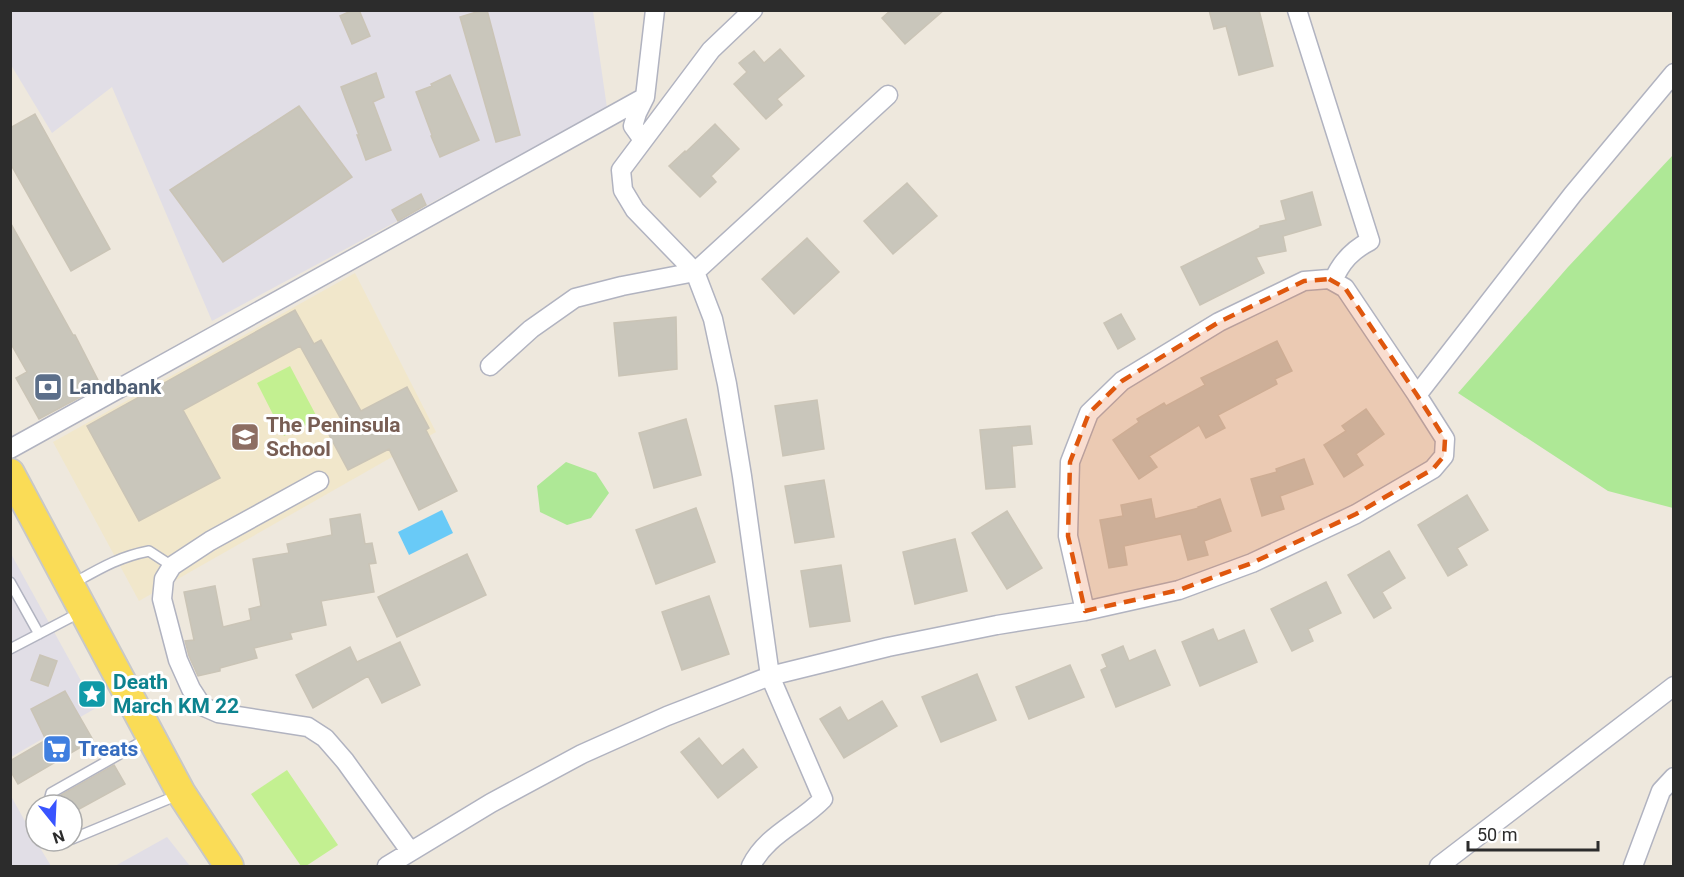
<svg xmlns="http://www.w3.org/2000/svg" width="1684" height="877" font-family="Roboto,sans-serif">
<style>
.industrial{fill:#e1dee6}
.education{fill:#f1e7cb}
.green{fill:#aee896}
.pitch{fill:#c3f091}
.water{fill:#69caf7}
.building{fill:#c9c6bb;stroke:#cac4b6;stroke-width:1.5}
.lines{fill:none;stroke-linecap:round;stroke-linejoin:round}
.lane-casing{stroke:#b1b3c0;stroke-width:12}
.street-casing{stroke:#b1b3c0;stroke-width:21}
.primary-casing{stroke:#c8c8c8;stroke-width:32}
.lane{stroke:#fff;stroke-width:9}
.street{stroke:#fff;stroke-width:18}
.primary{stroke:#fadc56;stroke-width:28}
.marked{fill:#df570e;fill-opacity:0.2;stroke:#df570e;stroke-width:4.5;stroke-dasharray:12 8;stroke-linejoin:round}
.labels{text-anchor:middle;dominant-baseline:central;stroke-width:6;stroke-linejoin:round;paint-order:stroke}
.service-label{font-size:21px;font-weight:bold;fill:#4e5e75;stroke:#fff;text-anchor:start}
.education-label{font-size:21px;font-weight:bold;fill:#785e54;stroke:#fff;text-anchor:start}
.culture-label{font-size:21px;font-weight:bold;fill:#0d838f;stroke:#fff;text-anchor:start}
.shop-label{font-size:21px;font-weight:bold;fill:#366cbe;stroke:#fff;text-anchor:start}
</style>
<rect width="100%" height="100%" fill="#eee8dd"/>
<path class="industrial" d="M11,11H593L607,108L212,321L112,87L52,133L11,65Z
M10,552L96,708L11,757H10Z
M11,796L36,841L51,866H11Z
M167,837L190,866H115Z"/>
<path class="education" d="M355,273L436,432L139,601L53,442Z"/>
<path class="green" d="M1673,155V508L1608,491L1458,393L1568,267Z
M566,462L596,473L609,493L591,518L567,525L540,512L537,486Z"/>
<path class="pitch" d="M290,366L318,419L284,436L257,383Z
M287,770L338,845L306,866H301L251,794Z"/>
<path class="water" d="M442,510L453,533L409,555L398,532Z"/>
<path class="building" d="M353,10H359L370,36L352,44L340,16Z
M483,10H487L520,135L496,142L460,17Z
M891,10H944L905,44L882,18Z
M1209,10H1259L1273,66L1239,75L1226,26L1214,29Z
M780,49L804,76L777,99L782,105L766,119L734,84L747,72L739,63L754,51L764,63Z
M376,73L384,97L373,102L391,150L366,160L357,135H359L341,87Z
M450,75L479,140L440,157L431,136L432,135L416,92L432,86L431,84Z
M299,106L352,177L223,262L170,190Z
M35,114L110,249L71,271L10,163V128Z
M715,124L739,149L711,176L716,182L700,197L669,166L685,151L686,152Z
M907,183L937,216L893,254L864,221Z
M1312,192L1321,225L1283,236L1286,251L1256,257L1264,273L1200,305L1181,267L1260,228V226L1286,220L1281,201Z
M421,194L426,205L398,221L392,210Z
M10,222L73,335H75L101,386L39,419L16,378L27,372L10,342Z
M807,238L839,272L794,314L762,279Z
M295,310L314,344L321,340L361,411L407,387L429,428L426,430L457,491L419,510L389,449L348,470L326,429L342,421L300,346L183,410L220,478L139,521L87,426Z
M1121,314L1135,339L1118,349L1104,323Z
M676,317L677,369L619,376L614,323Z
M1277,341L1292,371L1275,379L1277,384L1218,415L1225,428L1206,438L1199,425L1149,456L1157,467L1139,479L1113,440L1139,422L1137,419L1164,403L1166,406L1205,385L1201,378Z
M817,400L824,449L783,456L775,406Z
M1366,409L1384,434L1356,454L1363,465L1344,477L1324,445L1346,431L1342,426Z
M686,419L701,475L654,488L639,433Z
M1030,426L1032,444L1012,446L1015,487L986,489L980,430Z
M1304,459L1313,484L1280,496L1284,509L1262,516L1251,479L1277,472L1276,469Z
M824,480L834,537L795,543L785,486Z
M1467,495L1488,530L1457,548L1467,565L1448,576L1418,525Z
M1151,499L1155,519L1199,508L1198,507L1220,499L1231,531L1204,541L1208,555L1188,560L1181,534L1124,546L1127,565L1109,568L1100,520L1123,516L1121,505Z
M696,508L715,562L656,584L636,530Z
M1007,511L1042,568L1007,589L972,533Z
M360,514L365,544L372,543L376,563L369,564L374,592L321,601L326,625L290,633L292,639L254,648L257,658L220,668V671L198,676L189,656L185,641L194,640L184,592L215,586L223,627L251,620L249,609L261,606L253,559L289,553L287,544L332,535L330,519Z
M955,539L967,591L915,604L903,552Z
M1389,551L1405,578L1382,592L1391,608L1374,618L1348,575Z
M467,554L486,595L397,637L378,597Z
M841,565L850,621L810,627L801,571Z
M1326,582L1341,613L1308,629L1313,641L1292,651L1271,609Z
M709,596L729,654L682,670L662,612Z
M1213,629L1218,641L1244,630L1257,662L1200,686L1182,642Z
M400,642L420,685L382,703L368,676L313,708L296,675L350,647L357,662Z
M1123,646L1129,661L1155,650L1170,685L1116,707L1101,670L1107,667L1102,655Z
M40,655L57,661L48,686L31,680Z
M1070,665L1084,697L1029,719L1016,687Z
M977,674L996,720L941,742L922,697Z
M65,691L93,740L18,784L10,770V761L46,740L31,709Z
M882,701L897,726L844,758L820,719L840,707L848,721Z
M699,738L722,766L743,749L757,767L718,798L681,752Z
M114,765L125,784L72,813V805H64L59,796Z"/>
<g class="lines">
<g class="lane-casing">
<path id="lane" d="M10,582L39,634
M72,584C99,569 118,557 149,551L172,566
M10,649L81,612
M48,805L51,793L148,738
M72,839L178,795"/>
</g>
<g class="street-casing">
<path id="street" d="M1297,10L1370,241C1352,250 1341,262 1333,281
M643,140L633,126L637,113L645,97
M490,366L531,329L575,298L622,286L695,272L888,95
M1417,395L1573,194L1674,73
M10,449L645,97L655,10
M319,481L210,541L172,566L164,579L162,599L178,660L191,689L202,706L218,713L308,727L325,738L345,761L410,851
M387,866L491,803L582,754L667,716L770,676L888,647L997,625L1085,611L1179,590L1252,563L1356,514L1433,469L1444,456L1445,439L1417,395L1345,288L1329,279L1304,281L1219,322L1122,381L1089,413L1070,462L1068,536L1085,611
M751,866C766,835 800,823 823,799L770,676L742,476L727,384L713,319L695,272L635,210L623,190L621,170L711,50L753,10
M1439,866L1674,686
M1633,866L1661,791L1674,777"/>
</g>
<g class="primary-casing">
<path id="primary" d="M10,473L181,793L229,866"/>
</g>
<use href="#lane" class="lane"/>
<use href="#street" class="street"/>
<use href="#primary" class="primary"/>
</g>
<path class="marked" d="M1329,279L1345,288L1417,395L1445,439L1444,456L1433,469L1356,514L1252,563L1179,590L1085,611L1068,536L1070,462L1089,413L1122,381L1219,322L1304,281Z"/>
<defs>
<g id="bank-square" transform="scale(1.5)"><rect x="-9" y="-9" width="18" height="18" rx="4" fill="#5c6f8a" stroke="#fff"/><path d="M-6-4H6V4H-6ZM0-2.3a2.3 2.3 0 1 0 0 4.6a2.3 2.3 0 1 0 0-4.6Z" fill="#fff"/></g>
<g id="school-square" transform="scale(1.5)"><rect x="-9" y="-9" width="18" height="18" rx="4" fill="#8d6e63" stroke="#fff"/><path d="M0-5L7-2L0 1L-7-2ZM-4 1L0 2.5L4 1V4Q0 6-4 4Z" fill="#fff"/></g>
<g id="sight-square" transform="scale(1.5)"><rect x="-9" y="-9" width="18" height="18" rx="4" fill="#0f9aa8" stroke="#fff"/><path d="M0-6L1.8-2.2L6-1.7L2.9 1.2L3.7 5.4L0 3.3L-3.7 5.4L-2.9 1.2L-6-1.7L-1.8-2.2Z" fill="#fff"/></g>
<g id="supermarket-square" transform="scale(1.5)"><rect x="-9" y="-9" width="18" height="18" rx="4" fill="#3f7fe0" stroke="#fff"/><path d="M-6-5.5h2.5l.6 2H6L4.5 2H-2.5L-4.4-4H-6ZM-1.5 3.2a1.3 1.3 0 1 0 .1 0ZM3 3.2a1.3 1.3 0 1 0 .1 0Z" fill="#fff"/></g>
</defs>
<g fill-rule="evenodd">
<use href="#bank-square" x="48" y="387"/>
<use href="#school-square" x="245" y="437"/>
<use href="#sight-square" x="92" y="694"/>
<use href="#supermarket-square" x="57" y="749"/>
</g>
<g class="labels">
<g class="service-label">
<text x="69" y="387">Landbank</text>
</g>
<g class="education-label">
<text x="266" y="425">The Peninsula<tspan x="266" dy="24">School</tspan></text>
</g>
<g class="culture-label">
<text x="113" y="682">Death<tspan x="113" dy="24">March KM 22</tspan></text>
</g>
<g class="shop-label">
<text x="78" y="749">Treats</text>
</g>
</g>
<rect width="1684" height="877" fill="none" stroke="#2c2c2c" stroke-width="24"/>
<g transform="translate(54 823) rotate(162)"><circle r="28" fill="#ffffff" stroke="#ababab" stroke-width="1.5"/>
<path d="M0-4.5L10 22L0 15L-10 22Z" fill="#3954ff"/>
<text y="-9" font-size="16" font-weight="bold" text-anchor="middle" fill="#2c2c2c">N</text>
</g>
<path d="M1468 841v9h130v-9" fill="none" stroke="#2c2c2c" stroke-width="3"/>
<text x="1477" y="841" font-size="18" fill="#2c2c2c" stroke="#ffffff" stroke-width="4.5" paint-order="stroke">50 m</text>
</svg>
